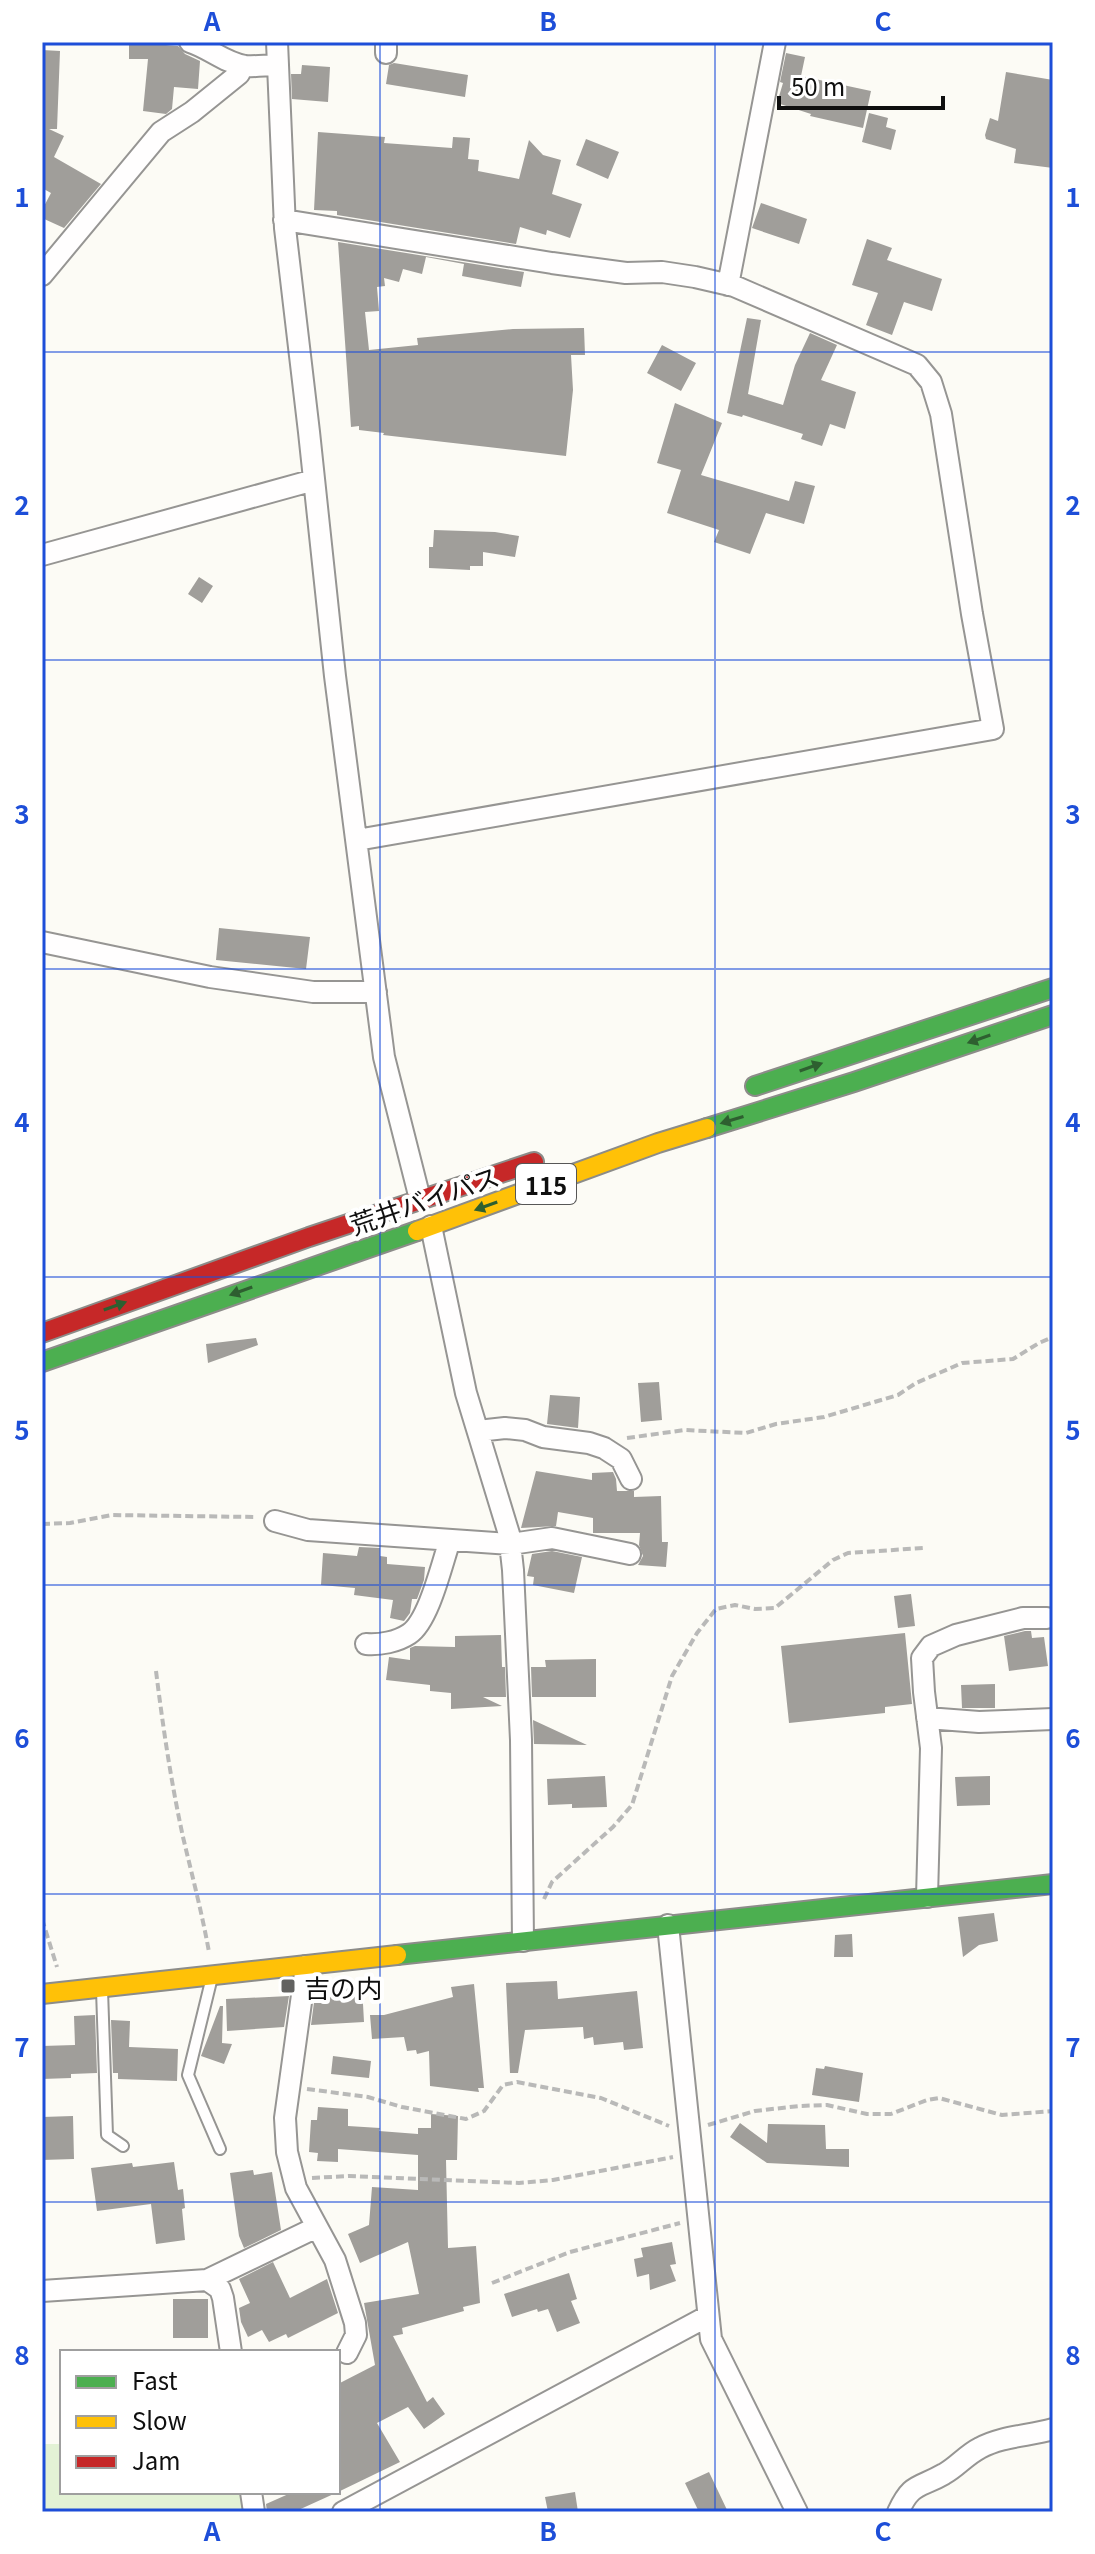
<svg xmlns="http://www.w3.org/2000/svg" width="1095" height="2554" font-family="Georgia,'Noto Sans JP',serif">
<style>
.green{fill:#e3f2d5}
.building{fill:#a09e9a}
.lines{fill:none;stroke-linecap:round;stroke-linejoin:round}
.lane-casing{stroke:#969593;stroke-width:14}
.street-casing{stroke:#969593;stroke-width:24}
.fast-casing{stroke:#8c8c89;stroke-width:22}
.slow-casing{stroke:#8c8c89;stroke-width:22}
.jam-casing{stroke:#8c8c89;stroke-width:22}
.path{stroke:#b9b9b8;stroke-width:4;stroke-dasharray:8 4;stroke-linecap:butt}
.lane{stroke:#fffefe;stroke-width:10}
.street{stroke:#fffefe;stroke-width:20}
.fast{stroke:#4caf50;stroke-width:18}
.slow{stroke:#ffc107;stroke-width:18}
.jam{stroke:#c62828;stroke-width:18}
.oneway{fill:#2e5f30}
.grid{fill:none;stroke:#1d4ed8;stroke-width:2;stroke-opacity:0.55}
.poi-dot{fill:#626260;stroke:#fff;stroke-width:3}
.labels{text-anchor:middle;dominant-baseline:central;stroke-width:8;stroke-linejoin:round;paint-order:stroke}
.shield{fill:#fff;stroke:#575757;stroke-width:2}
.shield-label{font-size:24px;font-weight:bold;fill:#0f0f0f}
.street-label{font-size:26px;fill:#0f0f0f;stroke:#fff}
.poi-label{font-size:26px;fill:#0f0f0f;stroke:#fff;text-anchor:start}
.neatline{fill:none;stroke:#1d4ed8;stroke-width:3}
.grid-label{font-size:26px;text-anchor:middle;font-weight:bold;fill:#1d4ed8}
</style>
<rect width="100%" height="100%" fill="#fcfbf5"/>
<path class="green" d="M42,2444H62V2492H245L248,2512H42Z"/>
<path class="building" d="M129,42L178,46L185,54L200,61L198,89L174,87L172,109L166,114L143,111L148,59H129Z
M42,50L60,51L57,129H49L64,136L54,157L101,184L64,228L42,218V210L51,193L42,188Z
M786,53L805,57L801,76L871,91L863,128L810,116L811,114L777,103L783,83L780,82Z
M394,63L468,75L465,97L386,84L389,65Z
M302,65L330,67L328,102L292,99L291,74H301Z
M1006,72L1053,80V168L1014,163L1016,149L986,139L985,135L990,118L998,121Z
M869,113L888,118L886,127L896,130L891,150L862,142Z
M318,132L385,137L384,143L452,148L453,137L470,138L468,159L479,160L478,171L519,179L529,140L543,155L561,160L552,194L582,204L570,238L547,230L546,235L520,227L516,244L337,215V211L314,210Z
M586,139L619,152L608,179L576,165Z
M761,203L807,219L799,244L752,228Z
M867,239L892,248L887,260L942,279L932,311L904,302L892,335L866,325L878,293L852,285Z
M338,242L524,272L521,287L462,276L464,264L426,257L422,274L403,269L399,282L384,278L385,286L377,287L379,311L365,312L369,350L418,345L417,338L513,329L584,328L585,355H571L573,390L566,456L383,435L384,433L359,430V426L351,427Z
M747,318L761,320L748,394L783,405L795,365L810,333L837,345L821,380L856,392L845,429L830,424L822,446L801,439L803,434L743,415L742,417L727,413Z
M662,345L696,363L681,391L647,373Z
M675,403L722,423L701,475L789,501L795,481L815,486L804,524L766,513L750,554L714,542L719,530L667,513L681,470L657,463Z
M434,530L495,532L519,536L515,557L483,552V566H470V570L429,568V547H433Z
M199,577L213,586L202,603L188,594Z
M219,928L310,937L306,969L216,960Z
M256,1338L258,1345L208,1363L206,1344Z
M659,1382L662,1420L641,1422L638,1383Z
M550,1395L580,1397L578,1428L547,1424Z
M536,1471L592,1480V1473L613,1472L616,1479L617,1491H634V1497L661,1496L662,1542H668L666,1567L638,1565L643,1556L639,1545L640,1533H593V1518L558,1512L556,1526L521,1528Z
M359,1547L380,1548V1556L387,1557V1564L425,1567L424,1580L417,1599H412L410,1613L404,1621L390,1618L393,1600L354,1595L355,1588L321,1585L323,1553L357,1556Z
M552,1551L582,1557L574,1593L533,1585L534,1577L527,1576L532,1554Z
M911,1594L915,1626L898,1628L894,1596Z
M1025,1631H1031L1032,1638L1044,1637L1048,1666L1009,1671L1004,1636Z
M905,1633L912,1704L885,1707V1713L789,1723L781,1646Z
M501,1635L502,1667H505L506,1697H483L502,1706L451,1709V1693L430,1691V1685L386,1680L389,1657L410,1660V1648L415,1646L455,1647V1636Z
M596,1659V1697H532L531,1667H546L545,1660Z
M995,1684V1708H962L961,1685Z
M533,1720L587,1745L534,1744Z
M605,1776L607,1807L572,1808V1804L548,1805L547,1779Z
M990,1776V1805L957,1806L955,1777Z
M994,1913L998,1941L979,1945L963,1957L958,1917Z
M852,1934L853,1957H834L835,1935Z
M557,1981L558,1999L637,1991L643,2048L624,2050L623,2042L594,2045L593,2037L584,2039L583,2027L525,2030L518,2073H510L506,1983Z
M474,1984L484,2088H478L479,2092L430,2086L429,2051L417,2054L416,2050L407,2051L404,2037L372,2039L370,2015H384L453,1997L451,1987Z
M362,1986L364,2022L311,2025L315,1995L321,1993L320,1989Z
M289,1996L284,2027L227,2031L226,1999Z
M220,2006H223L222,2043L232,2044L224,2064L201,2056Z
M95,2015L97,2073L71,2074V2078L42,2079V2046L75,2045L74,2016Z
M111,2020L130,2021L129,2047L178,2049L177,2081L118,2079V2073H113Z
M333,2056L371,2061L369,2078L331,2074Z
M825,2066L863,2073L859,2102L812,2095L816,2068L824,2069Z
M318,2107L348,2109V2126L380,2128L379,2131L418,2134V2128H431V2114L458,2116L457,2160H446L448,2248L476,2246L480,2303L463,2307L464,2311L402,2328L403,2334L393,2336L427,2402L433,2397L445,2414L424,2429L408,2407L377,2423L400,2462L338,2492V2384L375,2365L364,2303L419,2294L408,2242L360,2263L348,2234L369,2225L372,2187L418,2190V2155L338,2149V2162L317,2161L318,2153L309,2152L311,2120H317Z
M73,2116L74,2159L42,2160V2117Z
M740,2123L767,2143L768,2124L825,2125L826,2149H849V2167L767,2163L730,2137Z
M174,2162L178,2190L183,2189L185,2208L182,2209L185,2240L156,2244L151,2204L97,2211L91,2168L132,2163L133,2167Z
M253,2170L254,2175L272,2172L281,2230L244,2248L239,2236L230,2173Z
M672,2242L676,2264L670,2265L676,2281L650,2290L649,2274L637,2277L634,2259L643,2257L641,2248Z
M273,2262L290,2298L327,2279L338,2313L288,2338L286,2334L269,2342L262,2330L248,2337L241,2322L239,2308L250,2303L239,2279Z
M569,2273L577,2299L571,2301L580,2323L557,2332L548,2309L538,2312L537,2309L512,2317L504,2294Z
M173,2299H208V2338H173Z
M709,2472L728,2512H699L685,2483Z
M293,2492H338L294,2512H267L266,2504Z
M575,2492L578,2512H548L545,2497Z"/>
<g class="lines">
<g class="lane-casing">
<path id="lane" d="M212,1977L188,2075L220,2149
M102,1990L107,2135L123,2146"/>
</g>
<g class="street-casing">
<path id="street" d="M190,42C209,48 225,63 245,66C255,67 267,65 278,65
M277,42L285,228L309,432L335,676L384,1057L420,1199
M386,42V53
M284,220L552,263L626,273L662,272L695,277L734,286L917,365L931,382L941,414L972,614L993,729L357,840
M42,275L161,132L192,112L239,74L243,66
M728,285L775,42
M42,555L314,480
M42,942L210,977L313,992H376
M431,1226L466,1393L509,1534L513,1570L521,1740L523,1941
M478,1431L505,1428L525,1430L543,1437L589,1443L604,1448L621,1459L631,1479
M275,1521L308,1530L511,1544L552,1538L630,1554
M366,1644C380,1645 397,1642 409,1634C429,1621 442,1563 450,1540
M927,1718L979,1722L1053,1719
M927,1897L931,1748L924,1692L922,1658L931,1646L956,1635L1023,1618H1047
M668,1925L711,2339L797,2512
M306,1966L285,2118L287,2152L296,2188L335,2260L355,2323L356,2335L347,2353
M207,2280L317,2227
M42,2291L207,2280L220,2289L223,2298L231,2352
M251,2492L254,2512
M343,2512L708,2316
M898,2512C912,2482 918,2489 944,2474C957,2467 966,2455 980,2448C1002,2436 1029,2436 1053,2429"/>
</g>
<g class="fast-casing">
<path id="fast" d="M755,1086L1053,988
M707,1128L854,1082L1053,1015
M42,1362L417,1231
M397,1955L1053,1884"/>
</g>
<g class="slow-casing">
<path id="slow" d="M417,1231L658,1143L707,1128
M42,1994L397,1955"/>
</g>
<g class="jam-casing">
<path id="jam" d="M42,1333L309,1237L534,1162"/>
</g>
<path class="path" d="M627,1438L685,1430L746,1433L776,1424L824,1417L898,1395L916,1383L962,1363L1013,1359L1039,1343L1053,1337
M42,1524L70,1523L112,1515L255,1517
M156,1671C163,1727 171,1782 183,1837C192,1875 202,1913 209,1952
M544,1899L552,1882L613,1827L632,1805L672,1676L697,1633L716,1609L735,1605L755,1609L775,1608L833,1560L848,1553L923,1548
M42,1919L57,1967
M307,2089L368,2097L402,2107L466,2119L484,2111L503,2085L517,2082L601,2098L669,2126
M708,2125L755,2111L799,2106L827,2105L867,2114H891L927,2100L939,2098L1002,2115L1053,2111
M312,2178L349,2176L519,2183L553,2180L673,2157
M492,2283L570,2252L680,2223"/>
<use href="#lane" class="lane"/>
<use href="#street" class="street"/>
<use href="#fast" class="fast"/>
<use href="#slow" class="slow"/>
<use href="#jam" class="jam"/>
</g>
<defs><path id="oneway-solid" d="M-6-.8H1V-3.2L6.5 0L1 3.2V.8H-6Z" transform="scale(2)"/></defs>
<g class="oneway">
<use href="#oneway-solid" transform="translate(979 1039) rotate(161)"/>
<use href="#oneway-solid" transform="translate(811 1067) rotate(-19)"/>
<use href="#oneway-solid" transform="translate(732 1120) rotate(163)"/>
<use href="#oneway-solid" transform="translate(486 1206) rotate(160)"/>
<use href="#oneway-solid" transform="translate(241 1291) rotate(160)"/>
<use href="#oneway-solid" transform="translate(115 1306) rotate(-20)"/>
</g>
<path class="grid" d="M380,42V2512M715,42V2512M42,352H1053M42,660H1053M42,969H1053M42,1277H1053M42,1585H1053M42,1894H1053M42,2202H1053"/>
<rect class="poi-dot" x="280" y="1978" width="16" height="16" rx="4"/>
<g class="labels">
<rect class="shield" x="516" y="1164" width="60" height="40" rx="6"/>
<g class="shield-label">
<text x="546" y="1184">115</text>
</g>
<g class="street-label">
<text transform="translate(424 1199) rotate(-19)">荒井バイパス</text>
</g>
<g class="poi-label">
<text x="304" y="1986">吉の内</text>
</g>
</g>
<rect width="1095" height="2554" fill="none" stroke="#ffffff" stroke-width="88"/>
<rect x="60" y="2350" width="280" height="144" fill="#ffffff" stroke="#9f9f9f" stroke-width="2"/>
<rect x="76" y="2376" width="40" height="12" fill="#4caf50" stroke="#9f9f9f" stroke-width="2"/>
<text x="132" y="2390" font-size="24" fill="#0f0f0f">Fast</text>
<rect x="76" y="2416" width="40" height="12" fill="#ffc107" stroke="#9f9f9f" stroke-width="2"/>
<text x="132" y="2430" font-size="24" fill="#0f0f0f">Slow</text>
<rect x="76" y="2456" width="40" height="12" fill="#c62828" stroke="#9f9f9f" stroke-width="2"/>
<text x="132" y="2470" font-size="24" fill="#0f0f0f">Jam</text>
<path d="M779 96v12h164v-12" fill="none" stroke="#0f0f0f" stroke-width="4"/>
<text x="791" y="96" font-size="24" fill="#0f0f0f" stroke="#ffffff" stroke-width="6" paint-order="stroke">50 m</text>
<rect x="44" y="44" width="1007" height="2466" class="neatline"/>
<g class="grid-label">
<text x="212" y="31">A</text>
<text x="548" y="31">B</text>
<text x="883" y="31">C</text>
<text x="22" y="207">1</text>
<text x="1073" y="207">1</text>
<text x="22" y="515">2</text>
<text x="1073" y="515">2</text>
<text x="22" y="824">3</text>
<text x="1073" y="824">3</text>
<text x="22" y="1132">4</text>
<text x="1073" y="1132">4</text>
<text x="22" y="1440">5</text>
<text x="1073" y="1440">5</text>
<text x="22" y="1748">6</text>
<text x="1073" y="1748">6</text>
<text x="22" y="2057">7</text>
<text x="1073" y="2057">7</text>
<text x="22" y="2365">8</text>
<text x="1073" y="2365">8</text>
<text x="212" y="2541">A</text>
<text x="548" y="2541">B</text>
<text x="883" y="2541">C</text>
</g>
</svg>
